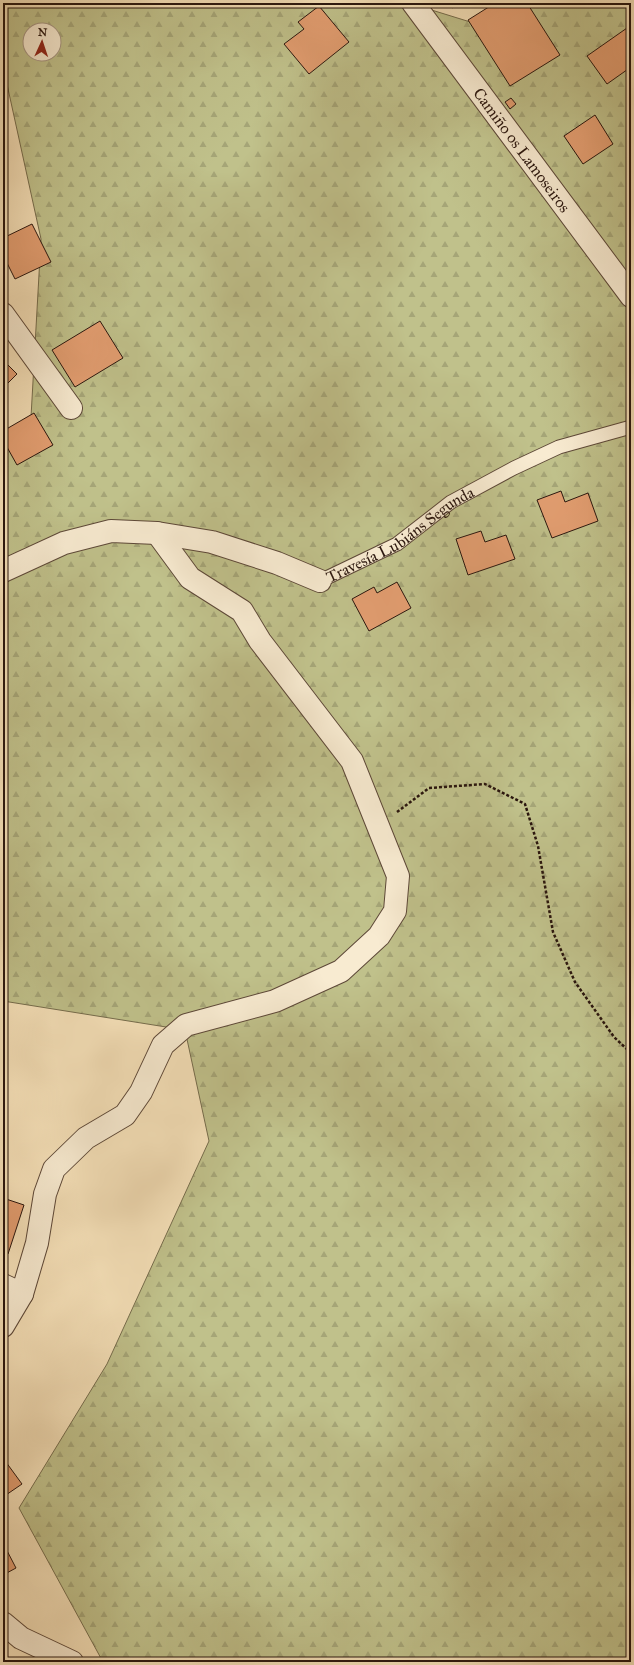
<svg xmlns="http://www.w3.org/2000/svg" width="634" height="1665" font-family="'IM FELL Great Primer',serif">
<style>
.forest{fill:url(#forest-firs);stroke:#756c4c;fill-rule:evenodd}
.building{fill:#e39e71;stroke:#2a160e}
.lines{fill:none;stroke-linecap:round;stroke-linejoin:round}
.service-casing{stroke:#5d4838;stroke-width:15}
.minor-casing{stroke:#5d4838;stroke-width:24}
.path{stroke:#2a160e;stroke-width:2.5;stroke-dasharray:3 2;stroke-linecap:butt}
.service{stroke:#f8ebd1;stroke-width:13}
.minor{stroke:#f8ebd1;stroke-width:22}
.labels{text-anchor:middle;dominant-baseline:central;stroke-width:4;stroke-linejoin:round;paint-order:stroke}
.street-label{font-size:16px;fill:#2a160e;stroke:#f8ebd1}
</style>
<defs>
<pattern id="forest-firs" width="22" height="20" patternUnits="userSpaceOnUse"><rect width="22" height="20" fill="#c0c18b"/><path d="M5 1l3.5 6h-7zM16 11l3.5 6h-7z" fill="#a5a577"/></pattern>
</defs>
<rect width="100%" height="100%" fill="#f5e0b8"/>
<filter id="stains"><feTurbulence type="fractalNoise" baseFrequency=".005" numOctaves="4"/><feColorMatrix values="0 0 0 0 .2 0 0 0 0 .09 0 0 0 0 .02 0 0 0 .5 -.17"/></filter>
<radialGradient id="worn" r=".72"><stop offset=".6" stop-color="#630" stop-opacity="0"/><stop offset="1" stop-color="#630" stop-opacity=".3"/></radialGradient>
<path class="forest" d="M3,3H409L480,25L501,3H631V1662H103L19,1508L107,1364L209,1141L185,1030L3,1001V446L31,417L41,239L3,66ZM30,30H54V54H30Z"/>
<path class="building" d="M449,3H459L452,8Z
M495,3H527L560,55L510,86L468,20Z
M319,6L349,42L309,74L284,44L304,29L298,22Z
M627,28L631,33V67L607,84L587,56Z
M511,98L516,104L510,109L505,102Z
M595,115L613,144L583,164L564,136Z
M32,224L51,262L15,279L3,255V238Z
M100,321L123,358L75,387L52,350Z
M3,360L17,374L3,388Z
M34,413L53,445L17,465L3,440V431Z
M561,491L565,502L588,493L598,521L552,538L537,500Z
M481,531L485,542L506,535L515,559L468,575L456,539Z
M397,582L411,608L369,631L352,599L374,587L377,593Z
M3,1198L24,1205L8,1254L3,1253Z
M3,1458L22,1484L3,1497Z
M3,1543L16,1568L3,1575Z"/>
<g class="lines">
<g class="service-casing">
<g id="service">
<path id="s1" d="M320,581L397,544L451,502L514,468L559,447L631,427"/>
</g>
</g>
<g class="minor-casing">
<g id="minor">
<path id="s2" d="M413,3L631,296"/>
<path d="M3,314L71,408"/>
<path d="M3,571L64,543L111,531L157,533L212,542L277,563L320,581"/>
<path d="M3,1285L22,1294"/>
<path d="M3,1326L22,1294L37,1243L45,1194L54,1169L86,1138L125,1115L141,1092L163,1045L186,1025L275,1001L341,971L379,936L395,911L398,876L352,761L260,641L242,611L190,578L157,533"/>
<path d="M3,1623L21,1638L72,1662"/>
</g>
</g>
<path class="path" d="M397,812L429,788L485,784L525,804L538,846L553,932L575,982L614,1037L631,1053"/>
<use href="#service" class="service"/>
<use href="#minor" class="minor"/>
</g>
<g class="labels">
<g class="street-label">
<text stroke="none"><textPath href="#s2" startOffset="183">Camiño os Lamoseiros</textPath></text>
<text stroke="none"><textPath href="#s1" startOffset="93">Travesía Lubiáns Segunda</textPath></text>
</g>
</g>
<rect width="634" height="1665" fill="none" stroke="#f5e0b8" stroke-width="16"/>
<rect x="4" y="4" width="626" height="1657" fill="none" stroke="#2a160e" stroke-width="2"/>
<rect x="8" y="8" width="618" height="1649" fill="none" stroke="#2a160e"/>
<g transform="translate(42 42) rotate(3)"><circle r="19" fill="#f8ebd1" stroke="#a69683"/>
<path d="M0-3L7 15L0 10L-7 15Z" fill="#8f2418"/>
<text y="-6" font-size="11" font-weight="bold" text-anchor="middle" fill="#2a160e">N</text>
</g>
<rect width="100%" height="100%" filter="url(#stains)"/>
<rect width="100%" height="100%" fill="url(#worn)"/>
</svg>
